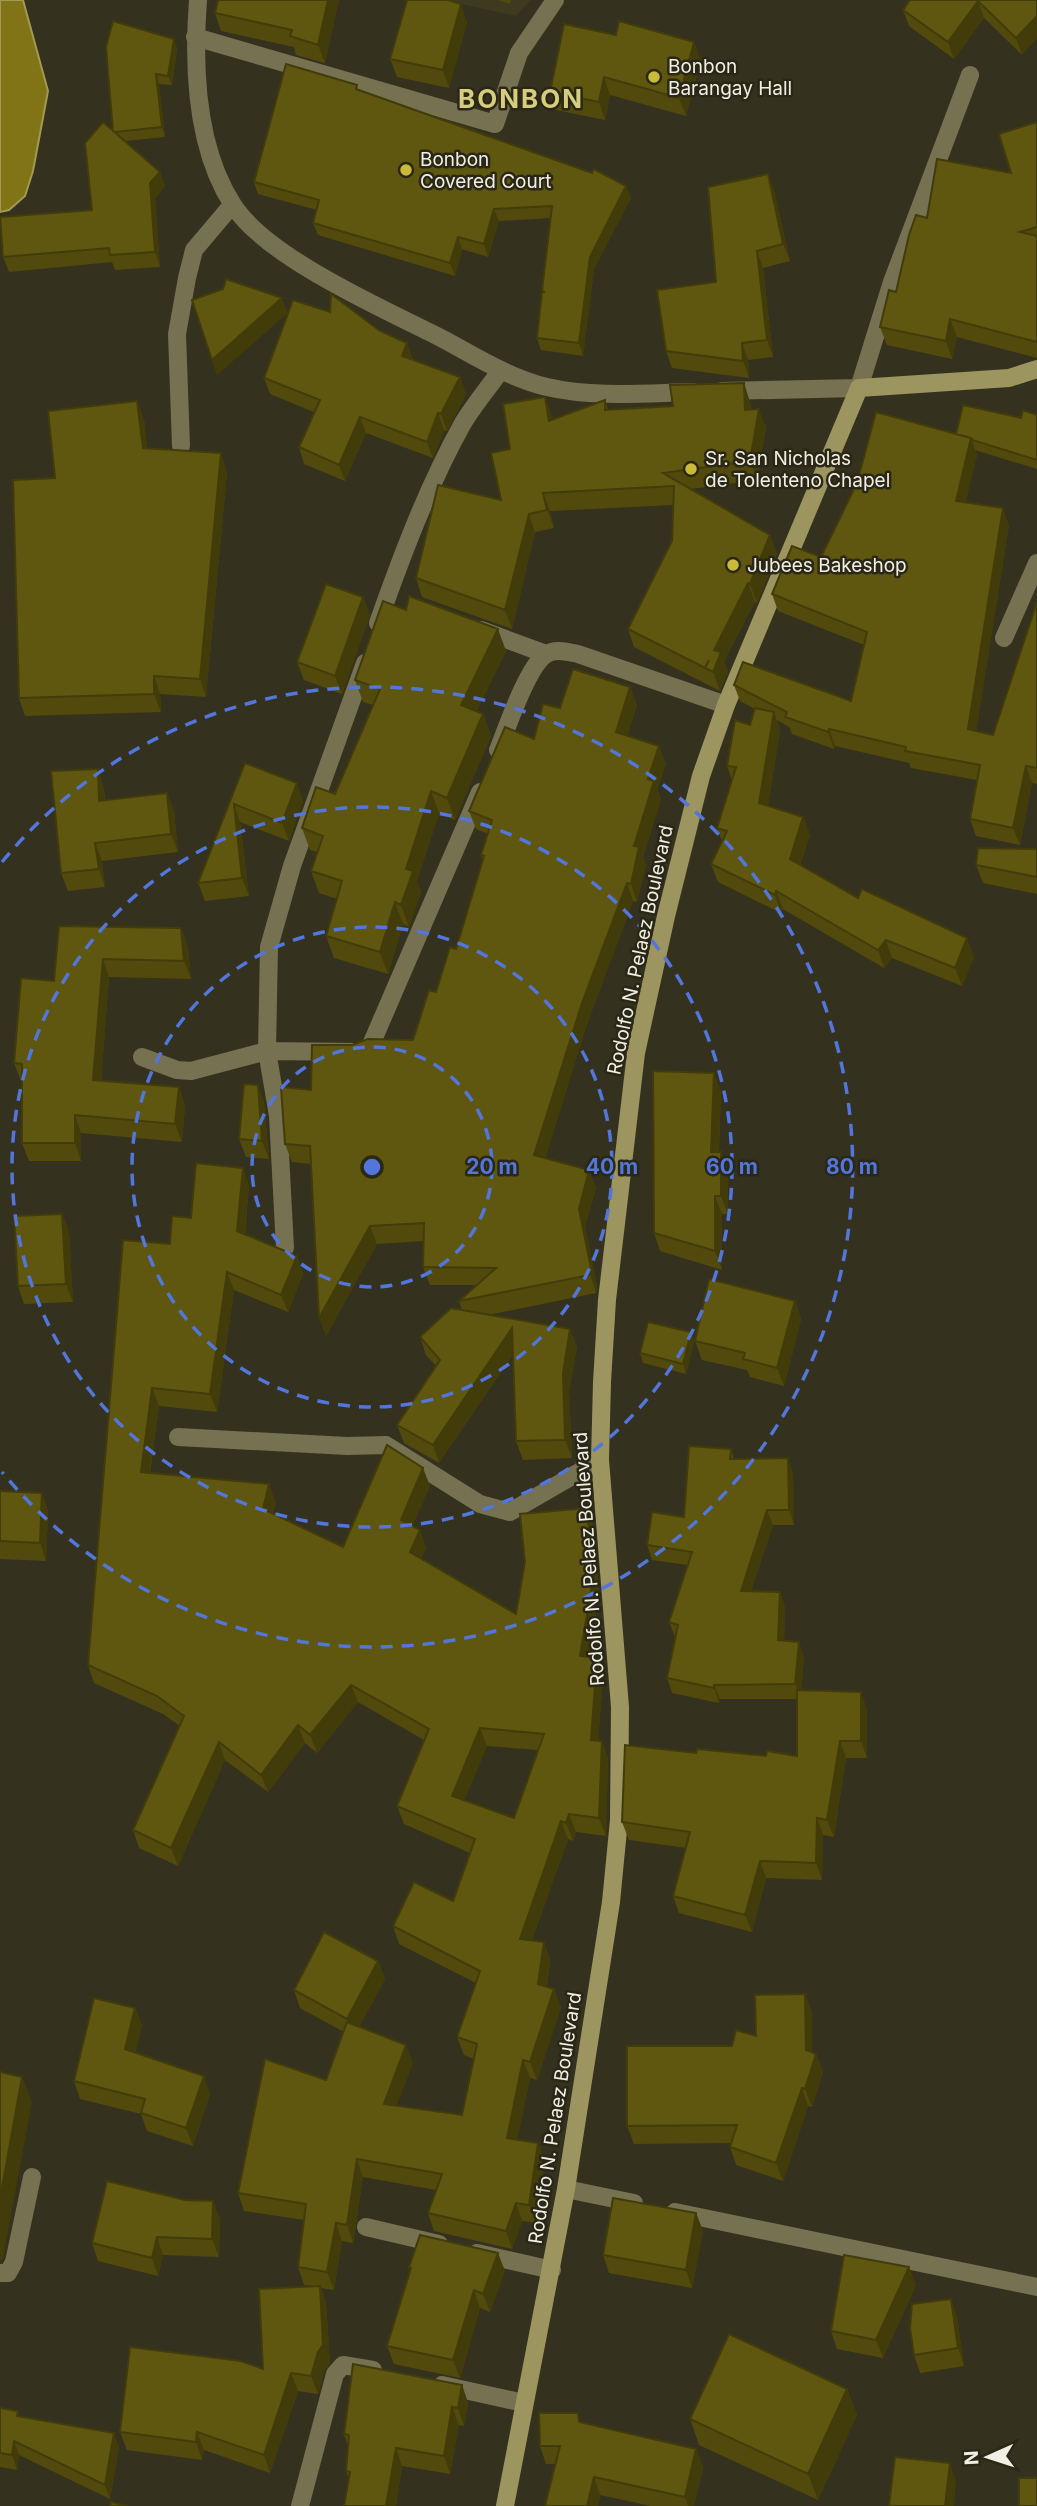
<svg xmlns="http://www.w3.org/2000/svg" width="1037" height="2506" font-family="Inter,sans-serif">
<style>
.built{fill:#3d3a20}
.water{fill:#807416;stroke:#a29954;stroke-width:2}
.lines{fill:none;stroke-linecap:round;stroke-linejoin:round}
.lane{stroke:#767150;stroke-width:18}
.street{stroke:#767150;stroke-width:18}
.secondary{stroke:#9c955f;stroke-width:18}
.wall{fill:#524a0d;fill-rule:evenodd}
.shaded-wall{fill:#423c0a}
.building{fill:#5f560f;stroke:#423c0a;stroke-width:2;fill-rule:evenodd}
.ring{fill:none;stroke:#5276db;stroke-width:3.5;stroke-dasharray:12 9}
.poi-dot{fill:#cbba39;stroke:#2a2716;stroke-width:2.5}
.labels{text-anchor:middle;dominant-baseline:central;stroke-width:5;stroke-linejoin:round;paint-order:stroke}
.poi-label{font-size:19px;fill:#f0efe4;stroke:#2a2716;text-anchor:start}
.street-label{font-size:19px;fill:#f0efe4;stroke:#2a2716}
.district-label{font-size:26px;font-weight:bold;letter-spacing:2px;fill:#d7cd7e;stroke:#2a2716}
.centre{fill:#5276db;stroke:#2a2716;stroke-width:3.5}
.ring-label{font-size:21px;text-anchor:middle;font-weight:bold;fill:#5276db;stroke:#2a2716;stroke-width:5;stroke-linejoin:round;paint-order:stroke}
</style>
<rect width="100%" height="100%" fill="#34311f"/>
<path class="built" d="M443,0H531L516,16Z"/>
<path class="water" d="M0,0H23L48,91L33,171L25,196L9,210L0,212Z"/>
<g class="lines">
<path class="lane" d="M195,37L495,124L519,53L555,0
M181,446L177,334L187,278L194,250L232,205
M142,1057L177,1070L191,1071L267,1051
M0,2273H8L14,2262L32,2177"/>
<path class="street" d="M198,0C193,66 196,148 233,205C267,258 384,309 441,338C475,356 509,378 547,387C594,398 646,393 694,392
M722,391L859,388L892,282L970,75
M378,623C402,555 428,486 463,423C474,405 489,387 501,370
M481,630L546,654
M1004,638L1037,563
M498,750C507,728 527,668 545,655C555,648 567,652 578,654L726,705
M267,1051L358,1052L370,1047L480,792
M285,1248L278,1116L267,1051L269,947L292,866L365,663
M178,1437L347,1446L386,1445L480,1504L510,1512L600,1460
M566,2189L634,2203
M675,2212L1037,2287
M366,2227L439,2244
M477,2253L552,2270
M442,2385L524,2403
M300,2506L335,2374L343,2365L373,2370"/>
<path class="secondary" d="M505,2506L566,2189L611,1902L619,1820L620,1707L600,1460L602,1382L607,1300L636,1053L666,916L701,776L726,705L859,388L1009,378L1037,369"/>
</g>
<path class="wall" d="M339,0L325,63L296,55L294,47L221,31L215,13Z
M498,0H511L510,4Z
M910,0H1037L1022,55L984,18L954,59L909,26L903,10Z
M467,22L449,88L397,77L390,59Z
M616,35L701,60L686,116L610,95L605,120L556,110L550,92Z
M174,39L177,49L172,85L159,84L165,137L125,141L160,172L165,186L155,198L160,267L115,270L112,262L9,272L3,257L92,210L113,131Z
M359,90L626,186L631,198L594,269L583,356L541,350L537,338L551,218L499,221L488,257L462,249L455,276L318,235L313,223L317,210L258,194L254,182Z
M1037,122V358L957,337L952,359L887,345L880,327L927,218L1011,173Z
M768,174L774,191L790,261L763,268L773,357L748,360L749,378L672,368L666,351L716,282Z
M380,331L407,343L413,360L460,377L466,394L447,431L444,430L433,458L366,433L345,481L304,464L299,447L314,412L270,394L264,378Z
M545,397L552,419L605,400L608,410L750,402L751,410L766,427L757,480L691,489L777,553L757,603L755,602L724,661L728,671L720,691L634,647L628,629L672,541L673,505L550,511L554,528L535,532L512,629L422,597L416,578L501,500L510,449Z
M1037,415V469L975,450L977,455L965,502L1009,525L976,731L993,735L1037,602V784L1032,783L1020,845L976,836L970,819L977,780L911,768L909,763L835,746L834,749L792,734L789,727L777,720L780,730L768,806L803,817L810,835L800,865L858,898L974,957L962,986L892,958L884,968L783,909L781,913L718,882L711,864L722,841L717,828L732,780L727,766L750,725L755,709L740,701L734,685L851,701L864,645L778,611L772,594L821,557L956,434L1021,418Z
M144,419L147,448L227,472L206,697L160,694L161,712L25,716L19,698L55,478Z
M363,597L370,615L342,694L304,680L297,662Z
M506,651L476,712L483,714L491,736L455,820L439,813L417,881L421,893L409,927L403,924L388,974L334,958L326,936L337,899L319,893L311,871L317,852L310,850L302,828L335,794L373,705L363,702L355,680Z
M630,687L637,705L627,736L666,764L657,789L661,799L643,857L646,865L637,902L633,901L588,1021L545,1158L596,1188L585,1227L597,1286L596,1293L488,1315L577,1347L569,1391L572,1458L523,1460L516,1441L513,1354L439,1463L404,1443L397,1425L436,1366L426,1355L420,1337L462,1310L459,1301L476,1285H430L423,1267L424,1241L377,1244L326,1336L311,1164L292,1162L285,1144L311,1090L352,1045L413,1040L456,949L483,861L481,855L488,834L476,829L469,811L534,739L560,708Z
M245,763L303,801L289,841L240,822L249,896L205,901L198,883Z
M104,788L105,800L167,793L174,811L178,852L102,861L105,887L68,891L61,873Z
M1037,849V894L983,883L976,865Z
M59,926L181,928L188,947L191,979L109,977L101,1080L179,1087L185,1105L182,1142L81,1133V1161H29L22,1143V1081H21L14,1063L54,981Z
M258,1085L264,1103L269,1159L246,1157L239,1139Z
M721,1091L719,1152L728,1170V1214H722V1270L660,1251L654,1233Z
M249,1185L245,1234L297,1256L303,1274L288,1312L234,1290L217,1412L159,1406L150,1473L276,1502L273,1513L343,1547L430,1486L412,1526L420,1530L426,1548L421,1558L516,1614L587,1508L593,1526L599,1596L589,1657L597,1658L603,1676L598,1741H602L608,1759L606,1836L576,1832L573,1841L568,1839L532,1940L544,1942L550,1960L547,1987L561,2007L537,2080L530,2078L517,2140L538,2143L545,2161L536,2223L522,2221L512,2249L434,2231L428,2213L436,2190L363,2177L353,2243L342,2241L334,2290L321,2288L326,2304L330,2363L324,2371L318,2394L298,2391L270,2473L204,2450L202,2460L127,2450L120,2432L263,2369L311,2286L304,2285L298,2267L304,2220L244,2211L238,2193L326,2080L344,2032L300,2008L294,1990L378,1961L385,1979L359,2027L413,2063L396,2106L462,2115L474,2059L464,2055L457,2037L476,1983L399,1944L393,1926L453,1901L470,1853L404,1824L397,1806L424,1740L358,1702L317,1753L305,1743L268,1792L225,1760L178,1866L139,1848L133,1830L180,1726L163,1714L94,1683L88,1665L170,1244L191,1218ZM487,1746L538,1750L514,1818L464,1800Z
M62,1214L69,1232L73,1302L24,1304L18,1286Z
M795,1301L801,1319L784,1386L750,1377L747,1370L702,1360L695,1341Z
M691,1332L694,1341L686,1374L643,1363L640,1353Z
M731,1449L734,1459L793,1473L794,1525H773L751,1591L785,1607L784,1641L804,1657L801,1690L867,1709V1758H846L834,1837L823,1835L822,1880L766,1878L752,1932L679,1913L673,1896L686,1848L629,1840L622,1822L696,1753L797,1756V1699H720L719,1703L672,1693L667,1678L675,1637L669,1622L687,1565L652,1560L647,1545L684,1517Z
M0,1491L42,1493L48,1511L46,1561L0,1559Z
M805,1994L812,2012V2052L816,2054L823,2072L812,2107L808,2106L783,2181L736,2165L730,2147L731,2143L634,2144L627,2126L732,2046L756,2036Z
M135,2008L142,2026L135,2053L210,2094L193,2146L147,2131L141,2114L80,2099L74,2081Z
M185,2200L213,2201L220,2219L219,2257L163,2255L158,2276L98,2261L92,2243Z
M696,2213L703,2231L692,2288L609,2273L603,2255Z
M409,2267L505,2271L490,2312L480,2308L460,2378L394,2364L387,2346L410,2271Z
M916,2285L883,2358L837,2349L831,2331Z
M957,2317L964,2366L920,2373L914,2355Z
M462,2385L468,2403L464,2426L459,2425L450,2474L402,2466L396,2506H344L349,2479L346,2471L348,2446L344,2434Z
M847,2389L857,2415L818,2500L699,2445L690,2419Z
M0,2408L20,2416L119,2447L110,2499L19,2455L17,2470L0,2467Z
M582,2423L696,2449L703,2468L694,2506H651L600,2495L598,2506H545L556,2464H546L540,2446Z"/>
<path class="shaded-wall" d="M328,0H339L325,63L318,45Z
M978,1L984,18L954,59L948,42Z
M461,4L467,22L449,88L443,70Z
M1037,16V39L1022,55L1016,38Z
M174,39L177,49L172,85L168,76Z
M694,42L701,60L686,116L679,98Z
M156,74L159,84L165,137L162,127Z
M604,77L610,95L605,120L599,102Z
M160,172L165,186L155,198L160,267L155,252L150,183Z
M768,174L774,191L790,261L783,244Z
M626,186L631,198L594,269L583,356L579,343L590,257Z
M494,209L499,221L488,257L484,244Z
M458,237L462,249L455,276L450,263Z
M757,251L763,268L773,357L767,340Z
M282,298L288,313L217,375L212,360Z
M950,319L957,337L952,359L946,341Z
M407,343L413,359L408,372L402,356Z
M742,343L748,360L749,378L743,361Z
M460,377L466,394L447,431L441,414Z
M744,383L750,402L752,429L745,410Z
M545,397L552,416L556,439L549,421Z
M137,401L144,419L149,466L143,448Z
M759,409L766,427L757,480L750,461Z
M438,413L444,430L433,458L427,442Z
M360,417L366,433L345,481L339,465Z
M971,438L977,455L962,518L956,501Z
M221,453L227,472L206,697L200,679Z
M543,493L550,511L554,528L547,510Z
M1003,508L1009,525L974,746L968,729Z
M529,514L535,532L512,629L505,610Z
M770,535L777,553L757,603L750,584Z
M748,583L755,602L724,661L728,671L720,691L713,672L705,668L712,687L705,668Z
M363,597L370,615L342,694L335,676Z
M498,629L506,651L469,727L461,705Z
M154,676L160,694L161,712L154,694Z
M630,687L637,705L623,750L616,732Z
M774,712L780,730L766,821L759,803Z
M483,714L491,736L455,820L447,798Z
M829,729L835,746L834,749L828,732Z
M659,746L666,764L657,789L661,799L643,857L646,865L637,902L631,884L634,846L648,779Z
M1026,766L1032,783L1020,845L1013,828Z
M98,769L104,788L105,819L99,801Z
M297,783L303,801L289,841L282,823Z
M431,791L439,813L417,881L421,893L409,927L401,905L406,869Z
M167,793L174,811L178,852L171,834Z
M234,804L240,822L249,896L242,878Z
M803,817L810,835L796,877L790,859Z
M95,843L102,861L105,887L99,869Z
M627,883L633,901L588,1021L541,1173L534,1155L582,1003Z
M776,891L783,909L781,913L775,895Z
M395,902L403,924L388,974L380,952Z
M181,928L188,947L191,979L184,961Z
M967,938L974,957L962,986L955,968Z
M886,940L892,958L884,968L878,950Z
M103,959L109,977L100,1098L93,1080Z
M714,1073L721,1091L718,1170L711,1152Z
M258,1085L264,1103L269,1159L262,1141Z
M179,1087L185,1105L182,1142L175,1124Z
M75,1115L81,1133V1161L75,1143Z
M721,1152L728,1170V1214L721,1196Z
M243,1168L249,1185L243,1249L237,1231Z
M589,1170L596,1188L585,1227L597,1286L596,1293L590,1275L579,1209Z
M715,1196L722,1214V1270L715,1251Z
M62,1214L69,1232L73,1302L66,1284Z
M370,1226L377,1244L326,1336L319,1318Z
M297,1256L303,1274L288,1312L281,1295Z
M227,1272L234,1290L217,1412L210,1394Z
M795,1301L801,1319L784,1386L777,1368Z
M512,1328L518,1346L439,1463L433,1445Z
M570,1329L577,1347L569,1391L572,1458L565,1440L563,1373Z
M691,1332L694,1341L686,1374L683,1364Z
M152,1388L159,1406L147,1490L141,1472Z
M788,1458L793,1473L794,1525L789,1510Z
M423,1468L430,1486L407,1538L401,1520Z
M269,1484L276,1502L270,1527L263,1509Z
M42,1493L48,1511L46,1561L40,1543Z
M587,1508L593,1526L599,1596L586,1674L580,1656Z
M767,1510L773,1525L746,1606L741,1591Z
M420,1530L426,1548L416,1569L410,1552Z
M780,1592L785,1607L784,1655L778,1640Z
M799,1642L804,1657L801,1699L795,1684Z
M597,1658L603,1676L597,1758L591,1740Z
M351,1685L358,1702L317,1753L310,1735Z
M714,1685L720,1699L719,1703L714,1688Z
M861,1692L867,1709V1758L861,1741Z
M298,1725L305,1743L268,1792L261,1775Z
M480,1728L487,1746L459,1814L452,1796Z
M602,1741L608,1759L606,1836L599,1818Z
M840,1741L846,1758L834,1837L827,1820Z
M219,1742L225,1760L178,1866L171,1848Z
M569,1814L576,1832L573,1841L566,1823Z
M817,1818L823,1835L822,1880L816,1863Z
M561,1821L568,1839L526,1957L520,1939Z
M760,1861L766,1878L752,1932L745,1915Z
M544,1942L550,1960L545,2002L538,1984Z
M378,1961L385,1979L354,2037L347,2019Z
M554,1989L561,2007L537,2080L530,2062Z
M805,1994L812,2012V2067L816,2054L823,2072L812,2107L805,2089Z
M135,2008L142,2026L132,2067L125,2049Z
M406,2045L413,2063L390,2122L384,2104Z
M523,2060L530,2078L514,2156L507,2138Z
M204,2076L210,2094L193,2146L186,2128Z
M22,2077L32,2102L3,2258L1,2262L0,2258V2199Z
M802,2088L808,2106L783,2181L776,2163Z
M538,2143L545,2161L536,2223L529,2205Z
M357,2159L363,2177L353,2243L347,2225Z
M213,2201L220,2219L219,2257L212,2239Z
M516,2203L522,2221L512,2249L506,2231Z
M696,2213L703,2231L692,2288L686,2270Z
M336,2223L342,2241L334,2290L327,2272Z
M157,2237L163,2255L158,2276L152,2258Z
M498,2253L505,2271L490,2312L483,2294Z
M909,2267L916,2285L883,2358L876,2340Z
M320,2286L326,2304L330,2363L324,2371L318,2394L311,2376Z
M474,2290L480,2308L460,2378L453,2360Z
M951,2299L957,2317L964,2366L958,2348Z
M291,2373L298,2391L270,2473L264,2455Z
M462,2385L468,2403L464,2426L458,2408Z
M847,2389L857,2415L818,2500L808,2474Z
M452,2407L459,2425L450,2474L444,2456Z
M197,2432L204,2450L202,2460L196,2442Z
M114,2433L119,2447L110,2499L105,2485Z
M14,2441L19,2455L17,2470L12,2455Z
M396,2448L402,2466L396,2506H386Z
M696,2449L703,2468L694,2506H688L685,2497Z
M950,2463L956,2481L954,2506H945Z
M594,2477L600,2495L598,2506H587Z"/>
<path class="building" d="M218,0H328L318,45L290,36L292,30L215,13Z
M407,0H448L461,4L443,70L390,59Z
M910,0H1037V16L1016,38L978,1L948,42L903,10Z
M113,21L174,39L168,76L156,74L162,127L115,132L113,131L106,47Z
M619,21L694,42L679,98L604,77L599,102L550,92L564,24L616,35Z
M286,64L357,85L356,89L592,173L594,169L626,186L590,257L579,343L537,338L542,292H545L542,291L552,206L494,209L484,244L458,237L450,263L313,223L319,200L254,182Z
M103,122L160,172L150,183L155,252L110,255L109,248L3,257L0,217L92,210L85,143Z
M1037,122V227L1020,232L1037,236V342L950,319L946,341L880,327L889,290L896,292L909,235L916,215L927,218L937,159L1011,173L999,134Z
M768,174L783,244L757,251L767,340L742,343L743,361L666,351L657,290L716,282L708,187Z
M226,279L282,298L212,360L192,300L223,289Z
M331,294L380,331L407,343L402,356L460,377L441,414L438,413L427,442L360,417L339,465L299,447L320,400L264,378L293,300L330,312Z
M744,383L745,410L759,409L750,461L663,473L770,535L750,584L748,583L714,650L721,652L713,672L705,668L709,660L705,668L628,629L672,541L674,486L543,493L547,510L529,514L505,610L416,578L438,485L501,500L491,453L510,449L503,404L545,397L549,421L605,400V410L673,406L670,385Z
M137,401L143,448L221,453L200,679L154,676V694L19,698L13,480L55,478L48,411Z
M963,405L1021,418L1023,410L1037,415V460L972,440L971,438L956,434Z
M876,412L971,438L956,501L1003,508L968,729L993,735L1037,602V768L1026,766L1013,828L970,819L980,765L905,751L906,747L829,729L828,732L785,717L787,712L734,685L743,662L851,701L867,632L772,594L792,546L821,557L857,483Z
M326,584L363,597L335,676L297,662Z
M409,596L498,629L461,705L483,714L447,798L431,791L406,869L413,871L401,905L395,902L380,952L326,936L342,881L311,871L323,836L302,828L316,787L335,794L380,689L355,680L383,601L406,610Z
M573,669L630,687L616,732L659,746L648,779L654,781L634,846L639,847L631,884L627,883L582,1003L534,1155L589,1170L579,1209L591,1268L590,1275L459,1301L496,1268L423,1267L424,1223L370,1226L319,1318L310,1146L285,1144L281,1087L311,1090L312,1045H352L368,1039L413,1040L429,990L436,992L450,947L456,949L484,856L481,855L492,820L469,811L505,727L534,739L543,704L560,708Z
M755,708L774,712L759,803L803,817L790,859L858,898L862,889L967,938L955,968L886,940L878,950L776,891L775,895L711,864L727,831L717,828L736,767L727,766L735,720L750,725Z
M245,763L297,783L282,823L234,804L242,878L198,883Z
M98,769L99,801L167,793L171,834L95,843L99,869L61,873L51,771Z
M978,848L1037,849V877L976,865Z
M59,926L181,928L184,961L103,959L93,1080L179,1087L175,1124L75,1115V1143H22V1064L14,1063L21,978L54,981Z
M653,1071L714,1073L711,1152H721V1196H715V1251L654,1233Z
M244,1084L258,1085L262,1141L239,1139Z
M196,1163L243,1168L237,1231L297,1256L281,1295L227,1272L210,1394L152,1388L141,1472L269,1484L263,1509L343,1547L387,1445L423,1468L401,1520L420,1530L410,1552L516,1614L525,1562L520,1514L587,1508L593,1578L580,1656L597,1658L591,1740L602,1741L599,1818L569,1814L566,1823L561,1821L520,1939L544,1942L538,1984L554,1989L530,2062L523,2060L507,2138L538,2143L529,2205L516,2203L506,2231L428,2213L442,2174L357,2159L347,2225L336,2223L327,2272L298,2267L306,2204L238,2193L265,2059L326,2080L347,2022L406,2045L384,2104L462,2115L477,2044L457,2037L480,1971L393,1926L414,1882L453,1901L475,1839L397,1806L429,1729L351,1685L310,1735L298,1725L261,1775L219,1742L171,1848L133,1830L184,1716L157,1696L88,1665L123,1240L170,1244L172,1216L191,1218ZM480,1728L544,1734L514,1818L452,1796Z
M62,1214L66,1284L18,1286L14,1216Z
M709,1279L795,1301L777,1368L743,1359L745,1353L695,1341Z
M451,1308L570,1329L563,1373L565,1440L516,1441L512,1328L433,1445L397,1425L440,1360L420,1337Z
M648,1322L691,1332L683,1364L640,1353Z
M689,1446L731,1449L730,1459L788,1458L789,1510H767L741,1591L780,1592L778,1640L799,1642L795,1684L714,1685V1688L667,1678L678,1625L669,1622L692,1552L647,1545L652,1512L684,1517Z
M0,1491L42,1493L40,1543L0,1541Z
M797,1690L861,1692V1741H840L827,1820L817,1818L816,1863L760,1861L745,1915L673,1896L690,1832L622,1822L625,1745L696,1753L697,1749L766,1756L767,1751L797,1756Z
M324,1932L378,1961L347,2019L294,1990Z
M805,1994L806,2050L816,2054L805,2089L802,2088L776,2163L730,2147L737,2125L627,2126V2046H732L736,2030L756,2036L755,1995Z
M94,1998L135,2008L125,2049L204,2076L186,2128L141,2113L145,2099L74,2081Z
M0,2072L22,2077L0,2199Z
M107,2181L185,2200L213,2201L212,2239L157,2237L152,2258L92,2243Z
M613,2198L696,2213L686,2270L603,2255Z
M420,2235L498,2253L483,2294L474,2290L453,2360L387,2346L411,2268L409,2267Z
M844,2255L909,2267L876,2340L831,2331Z
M320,2286L323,2345L318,2352L311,2376L291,2373L264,2455L197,2432L196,2442L120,2432L130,2347L241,2361L263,2369L259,2289Z
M951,2299L958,2348L914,2355L910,2328L912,2304Z
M729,2334L847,2389L808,2474L690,2419Z
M353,2364L462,2385L458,2408L452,2407L444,2456L396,2448L386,2506H344L350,2472L346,2471L349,2435L344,2434Z
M0,2408L18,2411L17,2416L114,2433L105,2485L14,2441L12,2455L0,2453Z
M539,2413H578L579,2422L696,2449L685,2497L594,2477L587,2506H545L560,2446H540Z
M895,2457L950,2463L945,2506H889Z
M1019,2478H1037V2506H1019Z
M111,2502L128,2506H110Z"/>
<g class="ring">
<circle cx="372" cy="1167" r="120"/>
<circle cx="372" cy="1167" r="240"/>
<circle cx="372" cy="1167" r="360"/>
<path d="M2 862A480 480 0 1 1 2 1472"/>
</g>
<g class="poi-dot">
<circle cx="654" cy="77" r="7"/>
<circle cx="406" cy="170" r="7"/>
<circle cx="691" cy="469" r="7"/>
<circle cx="733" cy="565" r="7"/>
</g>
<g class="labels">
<g class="poi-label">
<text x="668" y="66">Bonbon<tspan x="668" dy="22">Barangay Hall</tspan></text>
<text x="420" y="159">Bonbon<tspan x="420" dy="22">Covered Court</tspan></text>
<text x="705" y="458">Sr. San Nicholas<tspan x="705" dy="22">de Tolenteno Chapel</tspan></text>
<text x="747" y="565">Jubees Bakeshop</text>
</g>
<g class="street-label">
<text transform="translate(640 950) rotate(-78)">Rodolfo N. Pelaez Boulevard</text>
<text transform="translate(589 1559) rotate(-94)">Rodolfo N. Pelaez Boulevard</text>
<text transform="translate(555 2118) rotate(-81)">Rodolfo N. Pelaez Boulevard</text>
</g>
<g class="district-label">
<text x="521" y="98">BONBON</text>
</g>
</g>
<circle cx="372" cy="1167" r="10" class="centre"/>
<g class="ring-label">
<text x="492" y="1174">20 m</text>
<text x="612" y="1174">40 m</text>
<text x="732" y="1174">60 m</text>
<text x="852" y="1174">80 m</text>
</g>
<g transform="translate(988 2457) rotate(267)" stroke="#2a2716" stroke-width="5" paint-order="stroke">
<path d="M0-5L12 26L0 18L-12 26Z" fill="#f0efe4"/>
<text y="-10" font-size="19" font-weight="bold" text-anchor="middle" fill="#f0efe4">N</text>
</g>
</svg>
